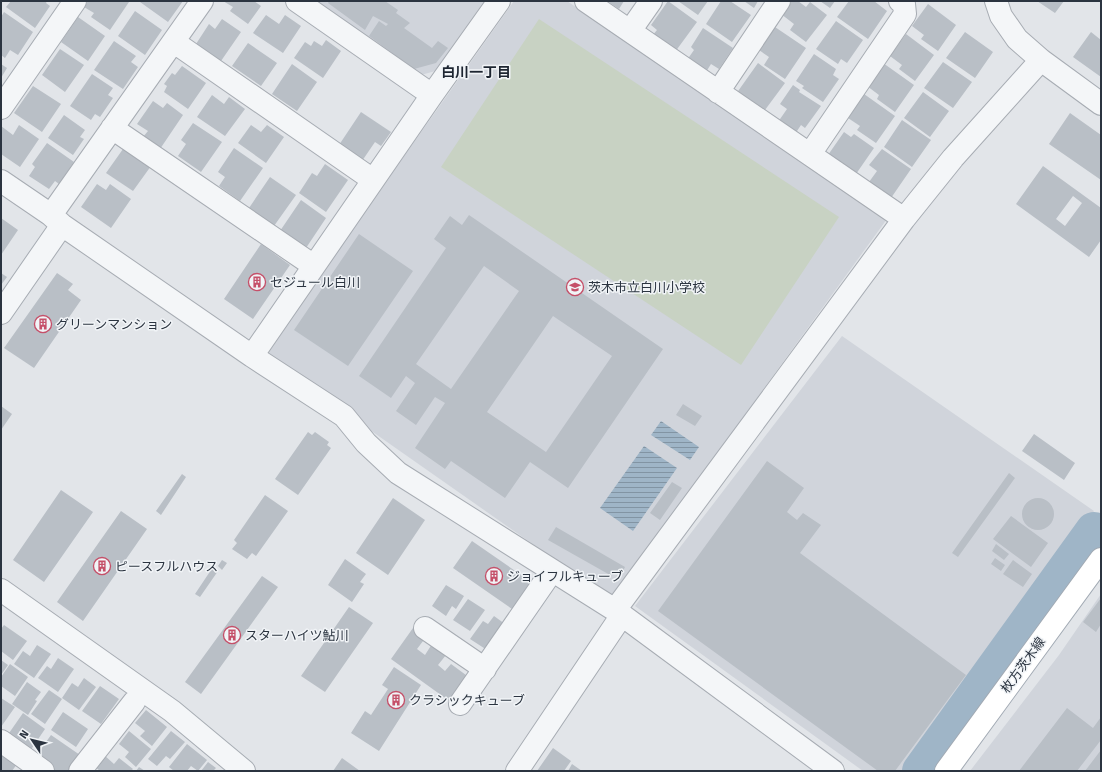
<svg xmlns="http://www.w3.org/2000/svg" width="1102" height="772" font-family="'Fira Sans','Noto Sans JP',sans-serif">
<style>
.built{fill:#d0d4db}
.grass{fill:#c8d2c3}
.water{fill:url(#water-rules)}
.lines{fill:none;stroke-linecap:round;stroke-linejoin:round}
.river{stroke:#9fb5c7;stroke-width:38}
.building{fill:#b9bfc6;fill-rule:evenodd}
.minor-casing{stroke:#a7acb3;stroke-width:24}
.major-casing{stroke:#a2aab4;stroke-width:24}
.minor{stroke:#f4f6f8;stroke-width:22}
.major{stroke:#fff;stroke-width:22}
.labels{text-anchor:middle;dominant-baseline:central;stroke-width:3;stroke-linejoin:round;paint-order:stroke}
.poi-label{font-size:13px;fill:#2b3440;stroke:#f1f4f7;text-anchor:start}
.street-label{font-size:13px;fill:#2b3440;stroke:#f1f4f7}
.neighbourhood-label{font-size:14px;font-weight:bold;fill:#1d2531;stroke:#f1f4f7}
</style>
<defs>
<pattern id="water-rules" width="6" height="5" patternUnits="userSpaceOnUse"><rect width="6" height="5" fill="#9fb5c7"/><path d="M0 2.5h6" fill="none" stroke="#8294a3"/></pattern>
</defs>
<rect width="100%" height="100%" fill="#e2e5e9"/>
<path class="built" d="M314,1H485L439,70L421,75Z
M514,1H567L887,219L611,599L263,355Z
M842,336L1094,511L907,771H863L635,606Z
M1101,594V771H970L1059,655Z"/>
<path class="grass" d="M539,19L839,217L741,365L441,167Z"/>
<path class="water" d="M661,421L699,447L690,460L651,435Z
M644,446L677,468L633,531L600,508Z"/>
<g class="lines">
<path class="river" d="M921,771L1094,531L1101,536"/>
</g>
<path class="building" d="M11,1H47L46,3L50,6L35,28L6,7Z
M88,1H127L129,2L110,30L91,17L94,13L84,7Z
M140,1H183L168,22L140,2Z
M223,1H254L261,6L248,24L230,11L233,7Z
M329,1H385L398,10L396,13L410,23L404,28L432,48L438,41L448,48L436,63L414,69L369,36L379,21L386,26L388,24L373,16L365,30L328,3Z
M607,1H624L619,9Z
M668,1L697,22L675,52L652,36L657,30L651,25Z
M678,1H708L698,15Z
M721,1H730L751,15L732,42L706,24Z
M744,1H758L754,8Z
M792,1H798L806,7L810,2L827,15L806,42L790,30L794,24L781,14Z
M820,1H835L830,8Z
M849,1H874L887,11L868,39L837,17Z
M1037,1H1064L1055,13Z
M928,4L956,25L938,51L921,39L924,35L912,26Z
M135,11L162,30L145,55L118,36Z
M4,12L33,32L18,55L10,50L5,58L1,55V17Z
M266,15L279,24L285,15L301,26L283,53L253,33Z
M78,17L105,36L88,61L61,42Z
M222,19L241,32L221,61L196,44L209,24L215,29Z
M836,21L863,40L847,63L841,59L838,64L816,49Z
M772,25L806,48L785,79L764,65L769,57L756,48Z
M703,28L733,48L719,69L711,64L706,72L687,60L694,50L691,47Z
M965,32L993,52L975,78L946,58Z
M1091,32L1101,40V77L1073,57Z
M906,34L934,55L915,81L899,69L902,65L890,56Z
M326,40L341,51L323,78L294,58L305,42L311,46L314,41L322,46Z
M114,41L136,56L131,62L138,67L123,89L94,70Z
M248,43L277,63L261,86L232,66Z
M60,49L84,65L65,92L42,75Z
M814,54L836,69L833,75L839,79L823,102L802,88L804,86L796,81Z
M943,62L972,82L953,108L924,88Z
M758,63L785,83L762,114L736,94Z
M883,63L914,85L895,112L877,99L879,95L867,86Z
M1,64L7,68L1,78Z
M292,64L317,82L297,111L272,94Z
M182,66L206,83L188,109L164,92L167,86L164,84L172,73L175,75Z
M92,74L113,88L108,95L113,98L100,117L95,114L91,120L70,106Z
M793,85L800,90L799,92L821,106L805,128L801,125L795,134L778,122L787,109L780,104Z
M33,86L61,104L42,132L14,113Z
M923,92L949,111L930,137L904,118Z
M864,94L895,116L876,143L857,130L860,126L848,118Z
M212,95L224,104L229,97L245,109L225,136L197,117Z
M153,101L163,108L167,103L183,115L160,149L143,137L148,131L137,124Z
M361,112L391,132L381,146L375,142L362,161L339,145Z
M1070,113L1101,135V180L1049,144Z
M64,115L85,130L80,137L84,139L73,155L48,138Z
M902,120L931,140L912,167L884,147Z
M193,123L222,142L201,172L178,156L186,144L181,140Z
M19,125L39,139L20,167L1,154V126L13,135Z
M251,125L261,132L267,125L284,137L266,163L238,143Z
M844,132L851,137L854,134L874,148L856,174L828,155Z
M47,143L74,162L59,184L55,181L49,189L29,176L35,167L32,164Z
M234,148L263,168L240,201L219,186L225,177L218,172Z
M123,149L135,157L136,155L151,166L133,191L106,173Z
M882,149L911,169L891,198L869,182L877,171L869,165Z
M325,164L348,180L326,212L299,193L312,173L317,176Z
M1043,166L1101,208V240L1089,257L1016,204ZM1073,196L1082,203L1065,226L1056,219Z
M270,177L296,195L274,226L249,208Z
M97,184L106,190L110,184L131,199L111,228L81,207Z
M301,200L326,218L306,248L280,231Z
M469,215L663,349L568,488L530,462L505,498L451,461L445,469L415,448L445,403L435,397L416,425L396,411L415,383L406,376L391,398L359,376L446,248L434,239L450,216L462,225ZM484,266L519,291L451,389L416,364ZM553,316L612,356L546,452L487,412Z
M1,218L18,230L1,255Z
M359,234L413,271L348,366L294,330Z
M261,244L290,265L253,319L224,299Z
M1,273L7,277L1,285Z
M57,273L73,284L68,290L81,300L34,368L4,348Z
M683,404L702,416L695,426L676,415Z
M1,406L12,414L1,430Z
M308,432L312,435L315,432L329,442L327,445L331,448L298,495L275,479Z
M1034,434L1075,463L1064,480L1022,451Z
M767,461L804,488L787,512L797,520L803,513L821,525L800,553L966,675L895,771H878L658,611Z
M1009,473L1015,478L958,557L952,553Z
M182,474L186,477L161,515L156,511Z
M672,482L682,488L660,520L650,513Z
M61,490L93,512L44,582L13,560Z
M265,495L288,511L256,556L252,553L247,559L232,549L237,543L234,540Z
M1022 514a16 16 0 1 1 32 0a16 16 0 1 1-32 0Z
M393,498L425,520L388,575L356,553Z
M121,511L147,529L83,621L57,602Z
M1011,516L1048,543L1031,567L993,539Z
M556,527L625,567L622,573L610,575L548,540Z
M472,541L534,584L515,611L453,568Z
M996,544L1009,554L1004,560L992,551Z
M995,558L1005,565L1001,571L991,564Z
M345,559L366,574L360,582L364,584L352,602L328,585Z
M222,560L227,563L222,570L218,566Z
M1013,560L1032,574L1023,587L1003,574Z
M213,567L218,571L200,597L195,594Z
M262,576L278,587L201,694L185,682Z
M446,585L464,596L456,609L452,606L446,616L432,606Z
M1101,598V624L1096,632L1083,622Z
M468,599L485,610L470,631L453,620Z
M349,607L373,623L325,692L301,676Z
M494,616L505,624L487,650L470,639L483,621L488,624Z
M4,625L27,641L13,660L1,651V629Z
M413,628L426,637L417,649L425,655L432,644L446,655L438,665L445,671L451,664L470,678L452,703L391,659Z
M37,645L51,654L34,678L14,664L23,651L30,656Z
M58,658L74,669L58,692L38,678L47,666L51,669Z
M1,660L8,665L1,675Z
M10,664L28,677L15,696L1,686V677Z
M394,667L421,685L379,751L351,733L365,711L371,715L388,689L382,685Z
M84,678L96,687L79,710L62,698L72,683L78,687Z
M27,682L41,692L35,700L37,701L28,715L12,704Z
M100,686L119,699L101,724L82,711Z
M49,690L62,699L45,724L31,714Z
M1,698L15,707L1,727Z
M1067,708L1093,728L1101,717V740L1077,771H1019Z
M146,710L167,727L152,746L140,736L145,731L135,723Z
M63,712L88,729L76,747L51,730Z
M23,713L45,729L30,751L7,736Z
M129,731L151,749L136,767L125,757L129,752L119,744Z
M171,731L185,742L170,759L166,756L157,766L148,759Z
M51,735L80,755L69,771H51L34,759Z
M187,744L207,760L198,771L191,766L187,771H174L169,767Z
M553,748L571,761L564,771H537Z
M1101,750V771H1085Z
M1,754L17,764L12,771H1Z
M104,755L114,764L119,758L133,769L131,771H100L95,767Z
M342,758L360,771H333Z
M208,762L216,768L213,771H201Z
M572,764L582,771H568Z
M139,767L145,771H136Z"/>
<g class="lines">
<g class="minor-casing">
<path id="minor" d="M297,1L432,95
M586,1L904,219
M996,1L1001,16L1017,39L1041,60L1101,104
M630,31L651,1
M174,42L373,180
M718,92L779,1
M1,108L75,1
M112,128L314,266
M810,154L905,14L904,4L900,1
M1,181L51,215L62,225L252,356L344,416L366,443L398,473L615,610L833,771
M51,215L202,1
M1,313L62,225
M252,356L432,95L499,1
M1,590L172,711L244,771
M615,610L904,219L953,158L1041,60
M425,628L485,669
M460,704L552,571
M1,741L43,771
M80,771L134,702
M517,771L622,615"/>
</g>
<g class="major-casing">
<path id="major" d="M946,771L1101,559"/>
</g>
<use href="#minor" class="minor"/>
<use href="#major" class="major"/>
</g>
<defs>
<g id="building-ring" transform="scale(0.9)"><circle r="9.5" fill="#f1f4f7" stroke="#c55069" stroke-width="1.5"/><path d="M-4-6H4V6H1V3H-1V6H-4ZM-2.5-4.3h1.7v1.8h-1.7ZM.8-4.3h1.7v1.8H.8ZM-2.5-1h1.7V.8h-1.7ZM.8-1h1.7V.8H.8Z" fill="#c55069"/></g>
<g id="school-ring" transform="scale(0.9)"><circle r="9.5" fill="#f1f4f7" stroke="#c55069" stroke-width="1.5"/><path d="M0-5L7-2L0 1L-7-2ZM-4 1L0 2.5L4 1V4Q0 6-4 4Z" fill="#c55069"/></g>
</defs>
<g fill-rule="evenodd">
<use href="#building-ring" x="257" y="282"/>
<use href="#school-ring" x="575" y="287"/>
<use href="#building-ring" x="43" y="324"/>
<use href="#building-ring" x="102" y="566"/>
<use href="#building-ring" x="494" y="576"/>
<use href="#building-ring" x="232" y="635"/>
<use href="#building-ring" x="396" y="700"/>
</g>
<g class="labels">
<g class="poi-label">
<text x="270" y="282">セジュール白川</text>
<text x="588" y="287">茨木市立白川小学校</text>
<text x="56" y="324">グリーンマンション</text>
<text x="115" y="566">ピースフルハウス</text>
<text x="507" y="576">ジョイフルキューブ</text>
<text x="245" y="635">スターハイツ鮎川</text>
<text x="409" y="700">クラシックキューブ</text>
</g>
<g class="street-label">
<text transform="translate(1023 665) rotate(-54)">枚方茨木線</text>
</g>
<g class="neighbourhood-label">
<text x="476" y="72">白川一丁目</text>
</g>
</g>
<rect width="1102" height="772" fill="none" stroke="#2b3440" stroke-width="4"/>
<g transform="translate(32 740) rotate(305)" stroke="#f1f4f7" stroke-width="3" paint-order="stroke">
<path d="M0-3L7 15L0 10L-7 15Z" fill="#2b3440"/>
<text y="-6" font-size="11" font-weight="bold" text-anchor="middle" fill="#2b3440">N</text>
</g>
</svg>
